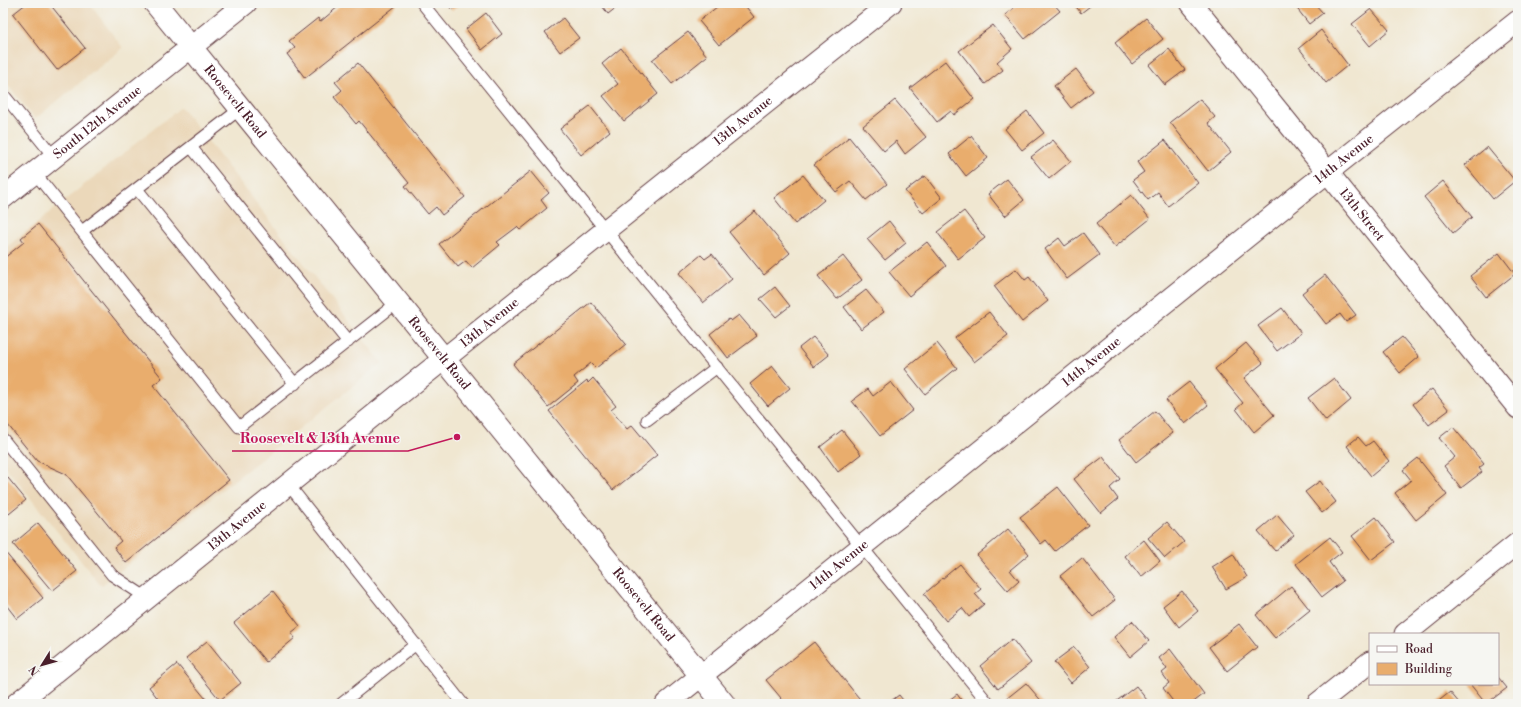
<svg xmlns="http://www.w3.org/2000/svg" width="1521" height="707" font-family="'Libre Bodoni',serif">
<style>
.built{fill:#ebd8ba}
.building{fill:#e9ad6d}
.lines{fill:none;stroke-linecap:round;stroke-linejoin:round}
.service-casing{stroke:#633d44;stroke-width:13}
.minor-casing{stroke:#633d44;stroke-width:23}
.secondary-casing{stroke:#633d44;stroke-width:24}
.service{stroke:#fff;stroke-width:11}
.minor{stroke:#fff;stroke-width:21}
.secondary{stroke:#fff;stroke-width:22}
.labels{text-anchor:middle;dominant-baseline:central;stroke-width:3;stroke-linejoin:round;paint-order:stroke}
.street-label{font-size:13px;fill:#4a1f2b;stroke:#f6f6f2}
.leader{fill:none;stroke:#c2185b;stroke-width:1.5}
.callout-dot{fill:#c2185b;stroke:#f6f6f2;stroke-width:1.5}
.callout-label{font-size:14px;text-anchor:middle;font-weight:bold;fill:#c2185b;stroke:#f6f6f2;stroke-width:3;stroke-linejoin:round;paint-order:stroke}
</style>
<rect width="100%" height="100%" fill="#f6f6f2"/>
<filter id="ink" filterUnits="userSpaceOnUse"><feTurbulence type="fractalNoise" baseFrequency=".025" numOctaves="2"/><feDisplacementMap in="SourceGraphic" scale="8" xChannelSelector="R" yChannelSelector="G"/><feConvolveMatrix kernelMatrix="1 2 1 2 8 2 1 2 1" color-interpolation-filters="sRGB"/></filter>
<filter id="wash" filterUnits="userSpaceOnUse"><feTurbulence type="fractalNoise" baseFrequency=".012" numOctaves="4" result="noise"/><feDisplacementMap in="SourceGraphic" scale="16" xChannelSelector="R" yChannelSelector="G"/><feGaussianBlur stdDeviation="0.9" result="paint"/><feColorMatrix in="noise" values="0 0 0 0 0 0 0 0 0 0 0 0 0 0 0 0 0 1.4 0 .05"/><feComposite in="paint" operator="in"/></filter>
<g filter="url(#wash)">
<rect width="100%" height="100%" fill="#f0e7d1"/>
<path class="built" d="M3,3H89L123,48L35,119L3,79Z
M181,107L382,363L101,586L3,464V250Z"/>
<g id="blocks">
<path class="building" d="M27,3H49L85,48L57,70L13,14Z
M337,3H395L397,5L305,78L287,54L295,48L289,41L318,18L320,22L339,6Z
M447,3H461L452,10Z
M600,3H622L608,14Z
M722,3H743L754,17L719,45L699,21Z
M1020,3H1053L1060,11L1025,39L1005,15Z
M1073,3H1094L1081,13Z
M1299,3H1314L1323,13L1309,24L1295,6Z
M1371,9L1389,30L1370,46L1352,24Z
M486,13L502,34L482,50L466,29Z
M563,18L579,38L560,52L545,32Z
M1146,18L1163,39L1132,64L1115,43Z
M993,25L1012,49L997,62L1003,70L985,84L959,51Z
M1321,30L1348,65L1326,83L1299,48Z
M688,32L707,56L672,84L652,60Z
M621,48L658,94L624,121L603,96L618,84L602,64Z
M1169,49L1185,70L1165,85L1149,65Z
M945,61L974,99L954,115L951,111L937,122L910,88Z
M358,63L465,197L442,215L436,207L428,214L405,186L409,183L359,121L356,124L334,97L342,90L335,82Z
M1076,69L1093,91L1071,108L1054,86Z
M1200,99L1215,117L1208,123L1231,152L1208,171L1170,122Z
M895,100L926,137L905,154L896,141L884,151L863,126Z
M590,106L610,131L581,155L560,129Z
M1027,111L1044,133L1022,150L1005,129Z
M971,136L988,158L966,176L949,154Z
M849,137L887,184L866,200L850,181L836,192L814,165Z
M1053,140L1071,161L1049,179L1031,157Z
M1165,140L1198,183L1168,206L1158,192L1148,200L1133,180L1144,172L1137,162Z
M1487,147L1515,181L1493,199L1465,165Z
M531,171L549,193L541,200L547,208L520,230L517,227L497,242L500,245L472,268L466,261L458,267L439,244Z
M803,175L824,200L795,224L774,198Z
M925,176L942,198L923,213L905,191Z
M1007,179L1024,200L1005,216L988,194Z
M1443,181L1472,217L1453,233L1424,197Z
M1131,195L1150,219L1115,247L1096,224Z
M755,211L790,253L764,275L729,232Z
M964,211L985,238L958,259L937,232Z
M889,221L906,243L885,260L867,239Z
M38,224L162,378L153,385L229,480L126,563L114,547L121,541L66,474L37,461L3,419V259L24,242L21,238Z
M1083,233L1099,255L1067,279L1045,249L1059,238L1065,246Z
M927,242L946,266L909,296L889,272Z
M1499,253L1515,274L1486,297L1470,276Z
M712,254L732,279L703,303L679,273L701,255L705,259Z
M843,256L862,280L837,299L818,276Z
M1016,269L1025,280L1029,277L1048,301L1022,322L994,286Z
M1325,275L1356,315L1346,322L1340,314L1326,324L1302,293Z
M775,287L790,306L776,317L760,299Z
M866,290L884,312L861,329L844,307Z
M591,302L626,344L596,368L591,363L574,377L578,383L548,407L513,364Z
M1282,308L1301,333L1277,351L1258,326Z
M989,312L1008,336L974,362L955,338Z
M739,315L757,336L728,358L710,334L729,319L731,321Z
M813,337L829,355L814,367L799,348Z
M1402,337L1419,357L1400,373L1383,352Z
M937,343L957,368L925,394L905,369Z
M1246,343L1263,363L1244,378L1274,415L1254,432L1236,409L1243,403L1215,369Z
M772,366L790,388L768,406L750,384Z
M593,378L616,406L611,410L627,429L632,425L657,455L613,490L549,411L587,380L588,383Z
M1334,378L1351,400L1326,421L1308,398Z
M891,382L913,410L880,436L852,401L868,389L873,396Z
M1189,382L1208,405L1185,424L1166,400Z
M1432,389L1449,410L1429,425L1413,404Z
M1155,411L1173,433L1136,462L1119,440Z
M1453,427L1484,464L1479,468L1482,472L1461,488L1444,466L1455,457L1439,438Z
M842,430L861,454L838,472L820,447Z
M1358,437L1366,446L1373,441L1389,461L1371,476L1347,446Z
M1103,457L1120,479L1110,488L1118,499L1101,513L1074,479Z
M1418,458L1447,495L1416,520L1395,493L1411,480L1403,470Z
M8,478L26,500L9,514L3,507V482Z
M1320,481L1336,502L1322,513L1305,492Z
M1058,487L1088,525L1055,551L1046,540L1041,544L1020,517Z
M1277,515L1294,535L1275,551L1258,531Z
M1376,517L1395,542L1371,560L1352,536Z
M1167,522L1184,542L1165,558L1148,538Z
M38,523L77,571L52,591L13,544Z
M1008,529L1029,554L1010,570L1019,581L1008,591L977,555Z
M1330,537L1342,552L1329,562L1343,581L1322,597L1296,564Z
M1144,540L1160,561L1141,577L1125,556Z
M3,551H4L43,598L17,619L3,601Z
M1233,554L1247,577L1226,589L1212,567Z
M1082,558L1115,600L1093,617L1060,576Z
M960,564L981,589L975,594L984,604L969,617L962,608L946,621L924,594Z
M1291,586L1310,610L1275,638L1256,615Z
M273,591L300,626L291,633L295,638L266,662L234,623Z
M1182,591L1198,611L1179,627L1163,606Z
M1132,621L1149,641L1130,657L1114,637Z
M1239,624L1257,647L1227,671L1209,647Z
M1012,639L1031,663L998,689L980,666Z
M207,641L241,683L220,700L186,658Z
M814,642L854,692L864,704H786L766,680Z
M1074,647L1090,667L1071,683L1054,662Z
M1170,649L1204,694L1191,704H1175L1163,688L1169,683L1162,673L1167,669L1159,658Z
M177,664L210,704H162L149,687Z
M1498,677L1507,688L1486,704L1470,684H1498Z
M1026,683L1044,704H1010L1006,699Z
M1136,686L1150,704H1113Z
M1450,692L1460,704H1435Z
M957,694L964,704H944Z
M899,695L906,704H887Z"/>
</g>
</g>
<g filter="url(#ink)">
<use href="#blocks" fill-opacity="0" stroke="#633d44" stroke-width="1"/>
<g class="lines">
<g class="service-casing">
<path id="service" d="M422,3L989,704
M3,94L54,157
M191,147L348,342
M34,172L239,427L398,302
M137,189L295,384
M82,231L240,109
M647,420L717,367
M3,439L112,575L147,598
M288,484L463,704
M341,704L416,644"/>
</g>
<g class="minor-casing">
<g id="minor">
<path id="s1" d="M1191,3L1518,408"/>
<path id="s2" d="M3,198L246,3"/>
<path d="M1405,634L1518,543"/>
<path id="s3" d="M16,704L405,390L891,3"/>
<path id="s4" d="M666,704L1300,194L1518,21"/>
<path d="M1317,704L1370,662"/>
</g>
</g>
<g class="secondary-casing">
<g id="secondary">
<path id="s5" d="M155,3L724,704"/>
</g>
</g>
<use href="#service" class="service"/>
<use href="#minor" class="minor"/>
<use href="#secondary" class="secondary"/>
</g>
</g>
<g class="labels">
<g class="street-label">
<text stroke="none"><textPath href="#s5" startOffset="127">Roosevelt Road</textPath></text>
<text stroke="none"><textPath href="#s3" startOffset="932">13th Avenue</textPath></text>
<text stroke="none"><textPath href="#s2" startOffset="121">South 12th Avenue</textPath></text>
<text stroke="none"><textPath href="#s4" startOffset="870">14th Avenue</textPath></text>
<text stroke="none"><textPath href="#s1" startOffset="272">13th Street</textPath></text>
<text stroke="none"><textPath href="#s3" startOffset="608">13th Avenue</textPath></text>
<text stroke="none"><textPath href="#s5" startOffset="451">Roosevelt Road</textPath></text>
<text stroke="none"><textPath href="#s4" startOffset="546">14th Avenue</textPath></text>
<text stroke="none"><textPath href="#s3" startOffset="284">13th Avenue</textPath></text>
<text stroke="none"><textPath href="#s4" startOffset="222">14th Avenue</textPath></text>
<text stroke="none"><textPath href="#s5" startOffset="775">Roosevelt Road</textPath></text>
</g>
</g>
<path class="leader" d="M457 437L408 451H232"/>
<circle class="callout-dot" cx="457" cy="437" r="4"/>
<g class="callout-label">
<text x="320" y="443">Roosevelt &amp; 13th Avenue</text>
</g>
<rect width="1521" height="707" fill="none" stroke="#f6f6f2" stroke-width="16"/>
<rect x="1369" y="633" width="130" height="52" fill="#f6f6f2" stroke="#b1a0a2"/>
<rect x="1377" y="646" width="20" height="6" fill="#ffffff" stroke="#b1a0a2"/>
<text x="1405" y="653" font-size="12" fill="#4a1f2b">Road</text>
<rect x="1377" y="663" width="20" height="12" fill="#e9ad6d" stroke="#b1a0a2"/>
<text x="1405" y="673" font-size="12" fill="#4a1f2b">Building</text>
<g transform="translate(42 665) rotate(233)" stroke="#f6f6f2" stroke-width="3" paint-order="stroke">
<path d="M0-3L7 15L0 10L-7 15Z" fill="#4a1f2b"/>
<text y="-6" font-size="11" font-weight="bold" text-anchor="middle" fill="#4a1f2b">N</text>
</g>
</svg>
